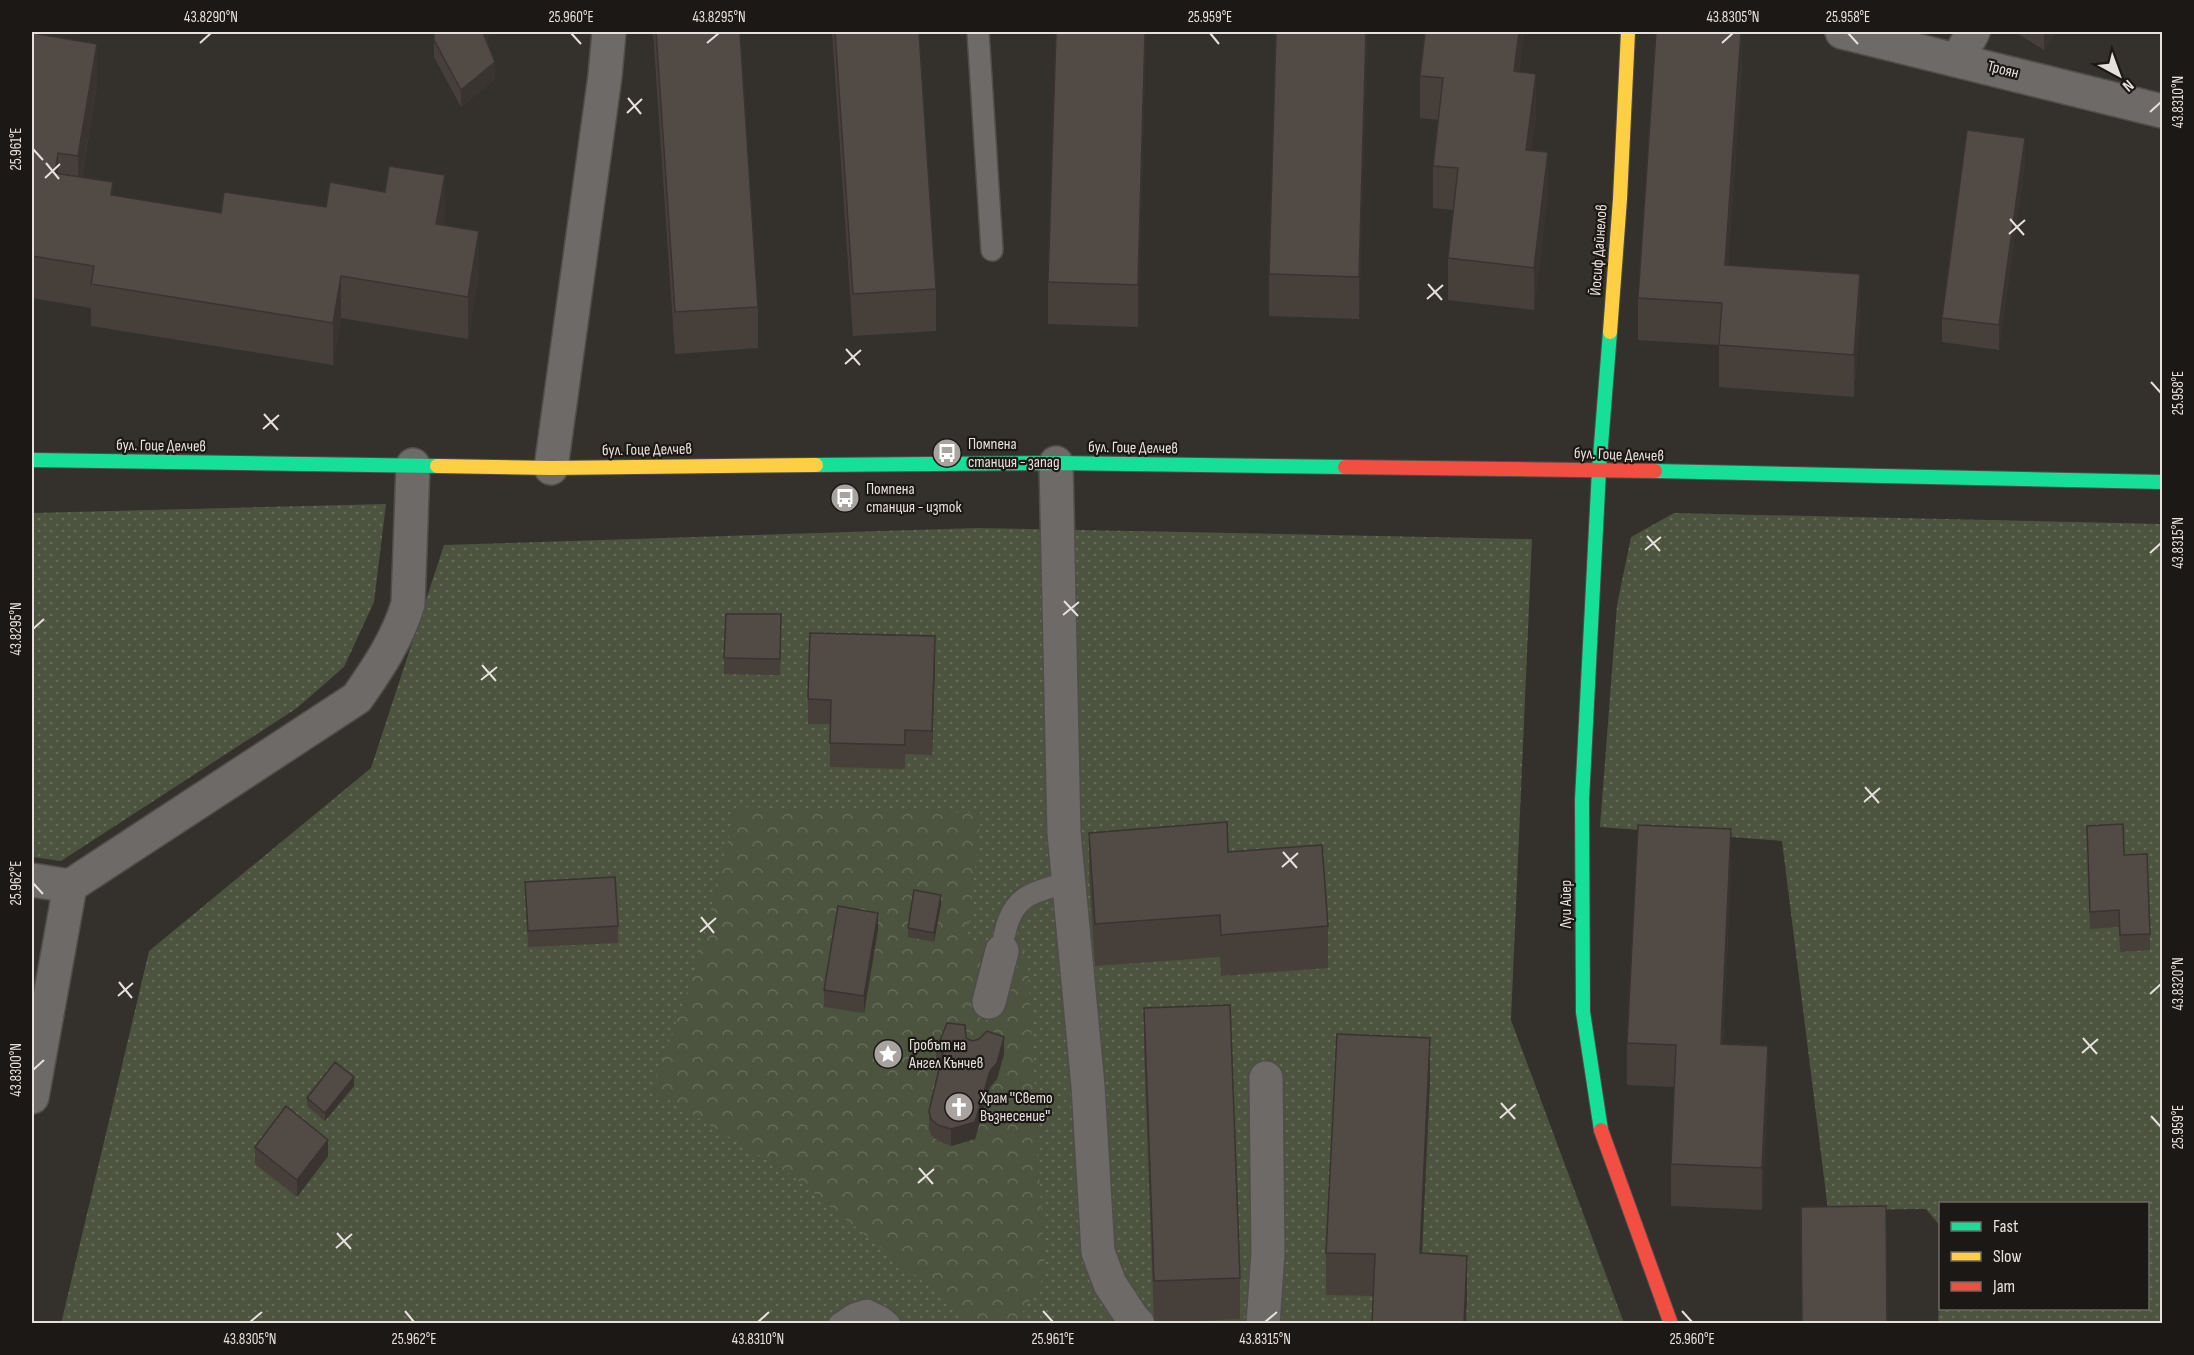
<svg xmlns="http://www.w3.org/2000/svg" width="2194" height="1355" font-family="'Sofia Sans Condensed',sans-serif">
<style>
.grass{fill:url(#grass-dots)}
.park{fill:url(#park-crowns)}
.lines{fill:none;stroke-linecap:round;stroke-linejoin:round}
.lane-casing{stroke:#504d4a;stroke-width:24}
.street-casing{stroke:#504d4a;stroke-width:36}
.fast-casing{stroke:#504d4a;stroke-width:16}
.slow-casing{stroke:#504d4a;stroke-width:16}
.jam-casing{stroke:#504d4a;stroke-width:16}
.lane{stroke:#6d6a67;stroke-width:21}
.street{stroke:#6d6a67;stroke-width:33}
.fast{stroke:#16e098;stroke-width:14}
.slow{stroke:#ffcf43;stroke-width:14}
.jam{stroke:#f24e42;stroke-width:14}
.wall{fill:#47403a}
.shaded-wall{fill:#393430}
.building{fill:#524a44;stroke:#393430;stroke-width:1.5}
.ticks{fill:none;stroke:#e6e1dd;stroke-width:2}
.labels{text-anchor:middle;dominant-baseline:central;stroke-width:4.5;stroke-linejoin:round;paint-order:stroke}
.street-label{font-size:16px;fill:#e6e1dd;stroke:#1c1815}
.poi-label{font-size:16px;fill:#e6e1dd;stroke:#1c1815;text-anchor:start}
.neatline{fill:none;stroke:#e6e1dd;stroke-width:2}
.ticks-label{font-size:15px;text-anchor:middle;fill:#e6e1dd}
</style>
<defs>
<pattern id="grass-dots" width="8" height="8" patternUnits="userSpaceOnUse" patternTransform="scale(1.5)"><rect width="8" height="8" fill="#4c533f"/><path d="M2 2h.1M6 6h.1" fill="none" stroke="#666b5a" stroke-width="1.8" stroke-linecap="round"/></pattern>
<pattern id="park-crowns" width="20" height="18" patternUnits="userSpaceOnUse" patternTransform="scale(1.5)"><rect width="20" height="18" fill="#4c533f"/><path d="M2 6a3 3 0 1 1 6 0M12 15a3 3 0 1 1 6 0" fill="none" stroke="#666b5a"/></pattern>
</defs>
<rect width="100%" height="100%" fill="#34302c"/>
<path class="grass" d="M386,504L374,602L344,667L297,708L61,861L32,857V513Z
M1674,513L2162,524V1323H1938L1940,1279V1308H2148V1204H1940V1226L1926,1209L1828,1210L1782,841L1600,827L1617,605L1631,537Z
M977,528L1532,539L1511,1020L1624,1323L61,1324L149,951L371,768L444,545Z"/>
<path class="park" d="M736,807L981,813L967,941L1027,951L1045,1275L1016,1323H974L790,1174L652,1090L700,955Z"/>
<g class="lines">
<g class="lane-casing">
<path id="lane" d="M978,32L992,250
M1002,951C1004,931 1009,907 1028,896C1040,889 1056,886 1069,882
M839,1324L854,1314L867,1310L883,1318L890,1324"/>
</g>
<g class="street-casing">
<path id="street" d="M1842,32L2162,111
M1958,59L1973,32
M1056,463L1064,833L1088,1086L1098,1252L1110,1284L1133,1319L1138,1324
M551,468L605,76L609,32
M32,880L70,886
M989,1002L1002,951
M32,1097L70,886L357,698C378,668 397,640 408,604L413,465
M1263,1324L1268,1253L1266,1078"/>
</g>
<g class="fast-casing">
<path id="fast" d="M32,460L437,466
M816,465L1056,463L1345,467
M1655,471L2162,482
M1601,1130L1583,1012L1582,800L1599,470L1610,332"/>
</g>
<g class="slow-casing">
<path id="slow" d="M1610,332L1620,199L1628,32
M437,466L551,468L816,465"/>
</g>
<g class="jam-casing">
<path id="jam" d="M1345,467L1655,471
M1601,1130L1671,1324"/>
</g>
<use href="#lane" class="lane"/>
<use href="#street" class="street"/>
<use href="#fast" class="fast"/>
<use href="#slow" class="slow"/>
<use href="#jam" class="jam"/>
</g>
<path class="wall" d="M653,32H740L758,307V348L675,354Z
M832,32H919L936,289V331L853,336Z
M1056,32H1146L1138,327L1048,324V282Z
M1367,32L1359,319L1269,316V274Z
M1524,32L1519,72L1536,116L1531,150L1548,194L1534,310L1448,300V258L1453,210L1433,208V166L1438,120L1420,118V76Z
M2015,32H2056L2044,50Z
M2161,32H2163V44L2161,43Z
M32,33L97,86L82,177L113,195L221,213L326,207L445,217L443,225L479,273L468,339L341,318L333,365L91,326V308L32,298Z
M434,40L487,43L495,79L461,107L434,57Z
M1742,68L1728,265L1860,316L1854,397L1719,387V345L1638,340V298Z
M2025,162L1999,350L1942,342V318Z
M781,631L780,675L724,674V658Z
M935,660L932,755L905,754V769L830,767V724H808V699Z
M2087,826L2124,855L2150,934V950L2120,952L2119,927L2090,929Z
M1089,833L1228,852L1328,926V968L1221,976L1220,957L1095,966L1089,875Z
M1731,871L1723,1044L1768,1088L1762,1210L1671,1206V1164L1674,1087L1627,1085V1043Z
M525,882L618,926V943L528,947Z
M941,904L934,942L908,937V928Z
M878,929L864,1013L824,1007V990Z
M1144,1008L1240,1278V1319L1154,1323L1144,1050Z
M966,1038L1004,1054L997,1079L990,1087L975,1139L951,1146L938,1141L931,1135L929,1128V1111L939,1068L936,1067V1050Z
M1430,1080L1422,1253L1467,1298L1326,1295V1253Z
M354,1086L325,1121L307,1106V1098Z
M255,1147L328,1156L297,1197L255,1164Z"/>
<path class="shaded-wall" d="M485,32H491L484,52V35Z
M1145,32H1146L1138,327V285Z
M1366,32H1367L1359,319V277Z
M1519,32H1524L1514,113V71Z
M1742,32V68L1725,307V265Z
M2045,32H2056L2044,50V34Z
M97,44V86L78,198V156Z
M495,62V79L461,107V90Z
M1536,74V116L1526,192V150Z
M2025,138V162L1999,350V325Z
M1548,152V194L1534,310V268Z
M58,153V195L55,173Z
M445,175V217L436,266V224Z
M479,231V273L468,339V297Z
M1860,274V316L1854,397V355Z
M341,276V318L333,365V323Z
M935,636V660L932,755V731Z
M1731,829V871L1721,1086V1044Z
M941,895V904L934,942V933Z
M878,913V929L864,1013V996Z
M1004,1037V1054L997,1079L990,1087L975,1139L951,1146V1129Z
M1430,1038V1080L1420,1295V1253Z
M1768,1046V1088L1762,1210V1168Z
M354,1077V1086L325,1121V1113Z
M328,1140V1156L297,1197V1180Z
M1467,1256V1298L1466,1323H1464Z"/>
<path class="building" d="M434,32H485L484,35L495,62L461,90L434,40Z
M656,32H740L758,307L675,312Z
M835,32H919L936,289L853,294Z
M1056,32H1145L1138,285L1048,282Z
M1276,32H1366L1359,277L1269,274Z
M1425,32H1519L1514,71L1536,74L1526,150L1548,152L1534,268L1448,258L1458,168L1433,166L1443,78L1420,76Z
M1656,32H1741L1725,265L1860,274L1854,355L1719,345L1722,303L1638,298Z
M32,33L97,44L78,156L58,153L55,173L113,182L111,195L221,213L224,192L326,207L330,182L385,192L389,166L445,175L436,224L479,231L468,297L341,276L333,323L91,284L94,266L32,256Z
M1967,130L2025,138L1999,325L1942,318Z
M726,614H781L780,659L724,658Z
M810,633L935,636L932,731L905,730V745L830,743L831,700L808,699Z
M1227,822L1228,852L1322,845L1328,926L1221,935L1220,915L1095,924L1089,833Z
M2123,824L2124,855L2147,854L2150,934L2120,935L2119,910L2090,912L2087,826Z
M1638,825L1731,829L1721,1044L1768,1046L1762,1168L1671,1164L1676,1045L1627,1043Z
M615,877L618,926L528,931L525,882Z
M914,890L941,895L934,933L908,928Z
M838,906L878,913L864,996L824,990Z
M1230,1005L1240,1278L1154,1281L1144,1008Z
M947,1023L965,1025L966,1038L972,1041L979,1039L987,1031L1004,1037L997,1063L990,1071L975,1122L951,1129L938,1125L931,1119L929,1111L943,1053L936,1050Z
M1337,1034L1430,1038L1420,1253L1467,1256L1464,1323H1372L1375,1254L1326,1253Z
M335,1062L354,1077L325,1113L307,1098Z
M286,1106L328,1140L297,1180L255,1147Z
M1886,1206L1887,1323H1802L1801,1207Z"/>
<path class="ticks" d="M571,33L581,44M1210,33L1219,44M1848,33L1858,44M200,43L211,33M707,43L719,33M1722,43L1733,33M628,98L641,114M2150,112L2161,102M627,113L642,99M33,149L43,160M46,163L59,179M45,178L60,164M2010,219L2024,235M2009,234L2025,220M1428,284L1442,300M1427,299L1443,285M846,349L860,365M845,364L861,350M2151,382L2161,393M264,414L278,430M263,429L279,415M1647,536L1660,551M1645,550L1661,537M2150,553L2161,543M1064,601L1078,616M1063,615L1079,602M33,629L44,619M482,665L496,681M481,680L497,667M1865,787L1879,803M1864,802L1880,788M1283,852L1297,868M1282,867L1298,853M33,883L43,894M701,917L714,933M700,932L716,918M119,982L132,998M2150,994L2161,984M118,996L133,983M2083,1038L2097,1054M2082,1053L2098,1039M33,1070L44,1060M1501,1103L1515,1119M2151,1116L2161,1127M1500,1118L1516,1104M919,1168L933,1184M918,1183L934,1169M337,1233L351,1249M336,1248L352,1234M405,1311L414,1322M1043,1311L1053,1322M1682,1311L1692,1322M250,1322L262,1312M758,1322L769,1312M1265,1322L1277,1312"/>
<defs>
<g id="bus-disc" transform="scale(1.5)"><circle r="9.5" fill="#a8a39f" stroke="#1c1815"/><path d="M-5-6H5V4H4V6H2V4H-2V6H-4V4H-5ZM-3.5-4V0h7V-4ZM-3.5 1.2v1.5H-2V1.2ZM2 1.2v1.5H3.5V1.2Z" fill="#fff"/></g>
<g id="sight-disc" transform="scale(1.5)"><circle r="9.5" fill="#a8a39f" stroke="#1c1815"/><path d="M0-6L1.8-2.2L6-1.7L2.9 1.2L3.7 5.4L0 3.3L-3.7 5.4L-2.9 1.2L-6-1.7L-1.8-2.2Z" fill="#fff"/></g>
<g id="church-disc" transform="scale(1.5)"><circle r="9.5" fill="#a8a39f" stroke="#1c1815"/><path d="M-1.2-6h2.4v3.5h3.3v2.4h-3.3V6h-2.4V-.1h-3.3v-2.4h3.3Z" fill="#fff"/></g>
</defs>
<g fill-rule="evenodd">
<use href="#bus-disc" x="947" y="453"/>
<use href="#bus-disc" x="845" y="498"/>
<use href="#sight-disc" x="888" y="1054"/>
<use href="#church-disc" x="959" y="1107"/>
</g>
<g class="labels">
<g class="street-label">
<text transform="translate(2003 70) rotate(14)">Троян</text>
<text transform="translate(1599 250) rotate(-86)">Йосиф Дайнелов</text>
<text transform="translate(161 446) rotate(1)">бул. Гоце Делчев</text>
<text transform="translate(1133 448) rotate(1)">бул. Гоце Делчев</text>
<text transform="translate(647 450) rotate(-1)">бул. Гоце Делчев</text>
<text transform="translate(1619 455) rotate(2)">бул. Гоце Делчев</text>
<text transform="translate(1566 904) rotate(-90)">Луи Айер</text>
</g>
<g class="poi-label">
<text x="968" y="444">Помпена<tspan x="968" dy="18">станция - запад</tspan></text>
<text x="866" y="489">Помпена<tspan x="866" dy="18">станция - изток</tspan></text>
<text x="909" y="1045">Гробът на<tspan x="909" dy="18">Ангел Кънчев</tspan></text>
<text x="980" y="1098">Храм ''Свето<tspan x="980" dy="18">Възнесение''</tspan></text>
</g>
</g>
<rect width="2194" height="1355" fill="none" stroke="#1c1815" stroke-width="66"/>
<rect x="1939" y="1202" width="210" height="108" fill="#1c1815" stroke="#6d6865" stroke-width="1.5"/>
<rect x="1951" y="1222" width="30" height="9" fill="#16e098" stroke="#6d6865" stroke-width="1.5"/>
<text x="1993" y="1232" font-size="18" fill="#e6e1dd">Fast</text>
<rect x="1951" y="1252" width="30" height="9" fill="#ffcf43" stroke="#6d6865" stroke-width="1.5"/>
<text x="1993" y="1262" font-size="18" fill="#e6e1dd">Slow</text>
<rect x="1951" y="1282" width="30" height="9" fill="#f24e42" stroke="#6d6865" stroke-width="1.5"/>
<text x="1993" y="1292" font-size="18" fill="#e6e1dd">Jam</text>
<g transform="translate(2119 75) rotate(139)" stroke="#1c1815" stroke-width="4.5" paint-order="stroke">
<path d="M0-4.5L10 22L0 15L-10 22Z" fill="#e6e1dd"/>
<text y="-9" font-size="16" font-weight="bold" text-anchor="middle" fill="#e6e1dd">N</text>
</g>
<rect x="33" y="33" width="2128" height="1289" class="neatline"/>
<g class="ticks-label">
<text x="211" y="22">43.8290°N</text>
<text x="571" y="22">25.960°E</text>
<text x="719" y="22">43.8295°N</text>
<text x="1210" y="22">25.959°E</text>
<text x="1733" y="22">43.8305°N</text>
<text x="1848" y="22">25.958°E</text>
<text transform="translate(2178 102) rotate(-90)" y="5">43.8310°N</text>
<text transform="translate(16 149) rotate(-90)" y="5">25.961°E</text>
<text transform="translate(2178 393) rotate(-90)" y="5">25.958°E</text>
<text transform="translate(2178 543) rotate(-90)" y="5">43.8315°N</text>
<text transform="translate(16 629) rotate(-90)" y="5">43.8295°N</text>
<text transform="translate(16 883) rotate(-90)" y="5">25.962°E</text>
<text transform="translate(2178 984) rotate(-90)" y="5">43.8320°N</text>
<text transform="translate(16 1070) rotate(-90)" y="5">43.8300°N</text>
<text transform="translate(2178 1127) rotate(-90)" y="5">25.959°E</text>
<text x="250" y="1344">43.8305°N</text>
<text x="414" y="1344">25.962°E</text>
<text x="758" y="1344">43.8310°N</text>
<text x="1053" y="1344">25.961°E</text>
<text x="1265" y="1344">43.8315°N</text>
<text x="1692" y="1344">25.960°E</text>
</g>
</svg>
